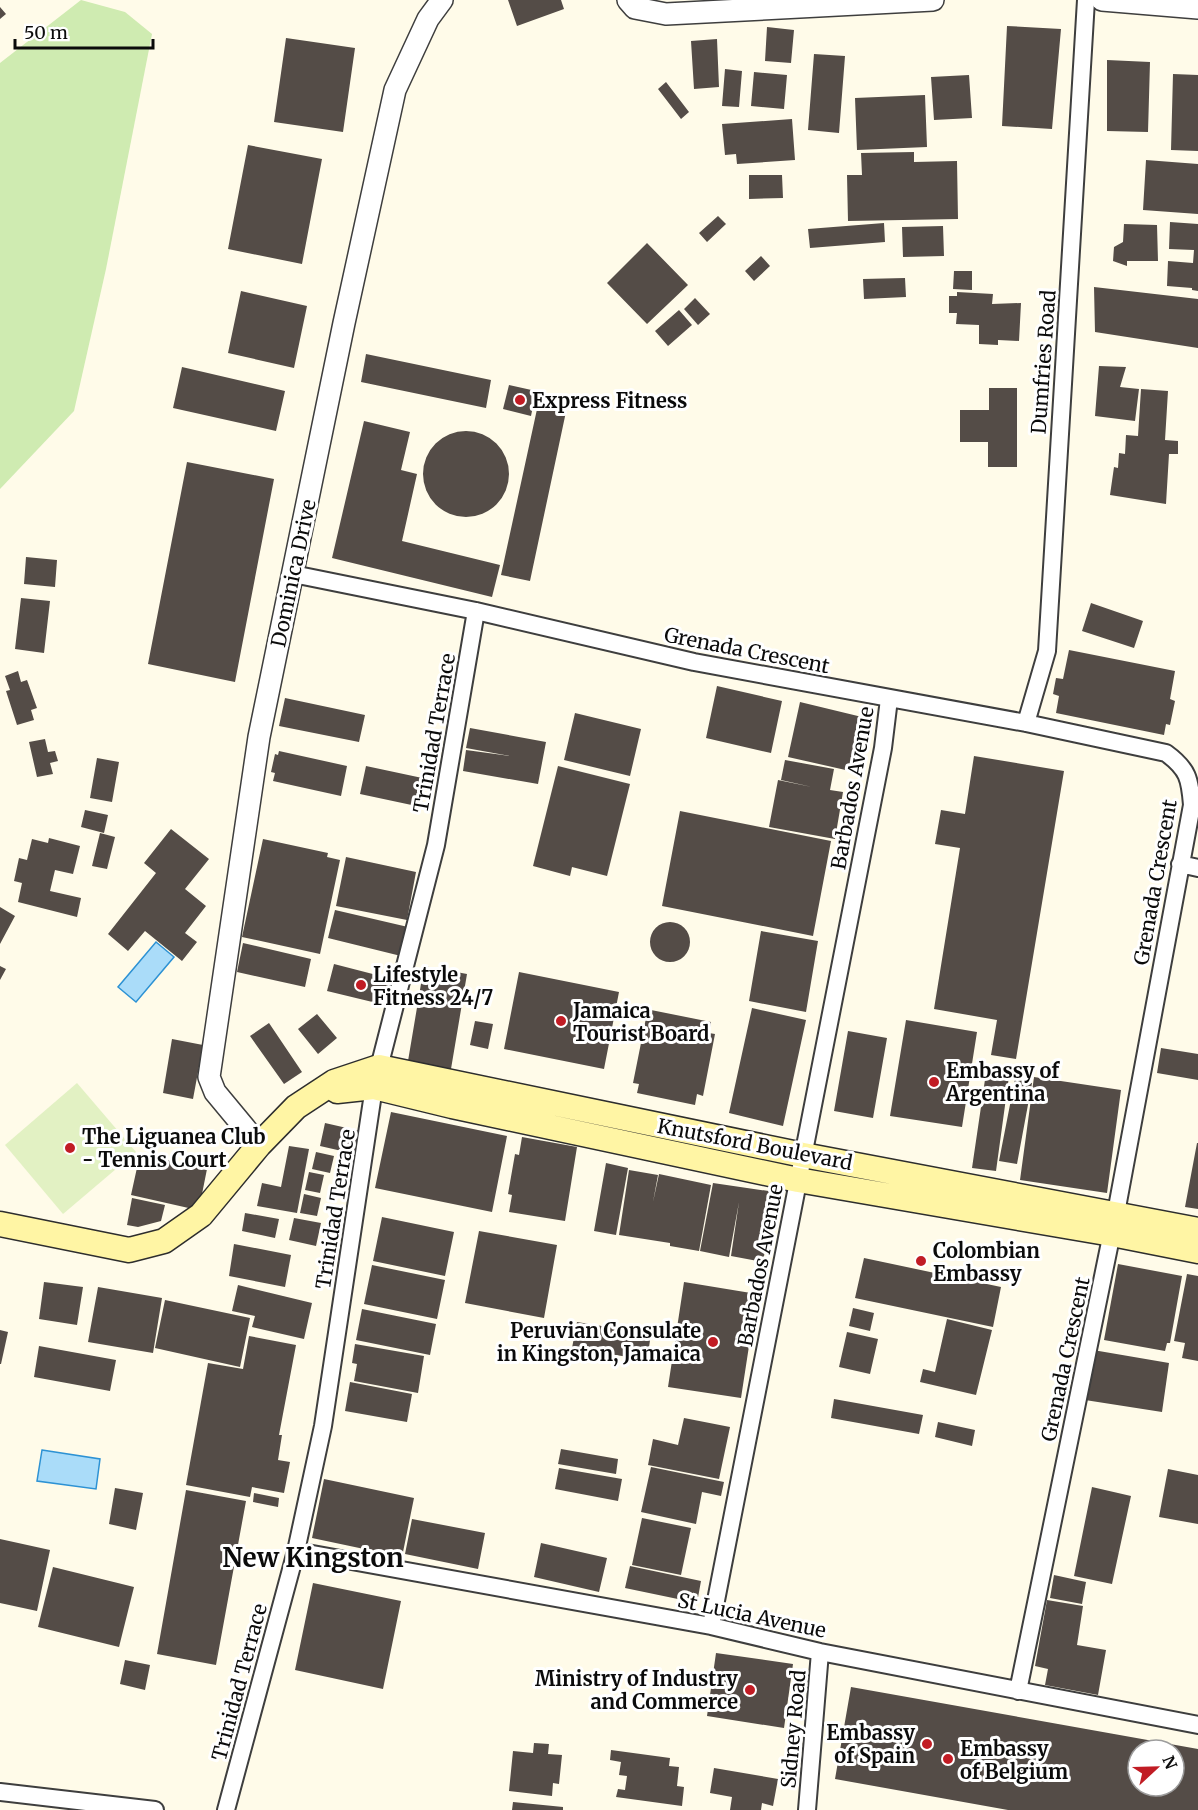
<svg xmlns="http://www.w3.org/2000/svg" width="1198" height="1810" font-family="Merriweather,serif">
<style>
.green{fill:#cfebb1}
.pitch{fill:#e2f1c3}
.water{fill:#aadcf9;stroke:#2d92d4;stroke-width:1.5}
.building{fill:#544c47;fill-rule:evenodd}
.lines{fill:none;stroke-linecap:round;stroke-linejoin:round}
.minor-casing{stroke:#3e3e3e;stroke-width:20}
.tertiary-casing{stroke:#3e3e3e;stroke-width:24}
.secondary-casing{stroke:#2d2d2d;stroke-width:27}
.minor{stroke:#fff;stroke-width:16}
.tertiary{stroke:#fff;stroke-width:21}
.secondary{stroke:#fff5a4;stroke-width:24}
.poi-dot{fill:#c11c24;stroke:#fff;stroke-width:2}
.labels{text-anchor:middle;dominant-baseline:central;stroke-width:6;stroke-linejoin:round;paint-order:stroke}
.street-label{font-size:20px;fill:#0b0b0b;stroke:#fff}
.poi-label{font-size:20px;font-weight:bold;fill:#0b0b0b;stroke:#fff;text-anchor:start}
.district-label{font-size:26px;font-weight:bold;fill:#0b0b0b;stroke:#fff}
</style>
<rect width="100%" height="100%" fill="#fffbe9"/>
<path class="green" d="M81,0L125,12L152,34L106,269L74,411L0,489V63Z"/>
<path class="pitch" d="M77,1083L136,1152L63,1214L5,1145Z"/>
<path class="water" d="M156,942L174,957L136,1002L118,987Z
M42,1450L100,1459L96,1489L37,1481Z"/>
<path class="building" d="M508,0H561L564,9L517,26Z
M0,7L6,14L0,19Z
M1007,26L1061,29L1052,129L1002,126Z
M767,27L794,30L791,63L765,61Z
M286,38L355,48L343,132L274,122Z
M717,39L719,87L694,89L691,41Z
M814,54L845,56L839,133L808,130Z
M1107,60L1150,62L1148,132L1107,131Z
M725,69L742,71L739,107L722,106Z
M754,72L787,75L784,109L751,106Z
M1173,74L1198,75V151L1171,150Z
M969,75L972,118L934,120L931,77Z
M666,82L689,112L681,119L658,89Z
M925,95L927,147L857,150L855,98Z
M792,119L795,160L737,164L736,154L725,155L722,124Z
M248,145L322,159L302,264L228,249Z
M914,152V162L957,161L958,219L848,221L847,175H862L861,153Z
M1146,160L1198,164V214L1143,210Z
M749,175H782L783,198L749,199Z
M718,216L726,224L707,242L699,233Z
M1170,222L1198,224V291L1192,290V288L1167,286L1168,261L1193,263L1194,250L1169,249Z
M884,223L885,242L810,248L808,229Z
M1124,224L1157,225L1158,261H1127V266L1113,261L1114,247L1123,242Z
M943,226L944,256L903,257L902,227Z
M647,243L688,285L647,324L607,283Z
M761,256L770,266L754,281L745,271Z
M954,271H972V290L953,289Z
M905,278L906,297L864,299L863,279Z
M1094,287L1198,299V348L1095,332Z
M241,291L307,306L294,368L228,353Z
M957,292L993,294L992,304L1021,303L1019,341L998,340V345L979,344V325L956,324L957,313H949V296H957Z
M695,298L710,314L698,325L684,309Z
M679,310L692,325L668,346L655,331Z
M366,354L491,380L486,408L361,382Z
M1099,366L1126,367L1120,387L1139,389L1135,421L1095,416Z
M182,367L285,391L276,431L173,408Z
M509,385L536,391L531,416L503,409Z
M989,388H1017V467H988V442H960V410H989Z
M1141,389L1168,391L1165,440L1178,441V454H1169L1166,504L1110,495L1114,467L1118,468L1119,453L1125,454L1126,435L1138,436Z
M539,400L567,407L530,581L501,575Z
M364,421L410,432L401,470L417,474L402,541L500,565L492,597L332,558Z
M423 474a43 43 0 1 1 86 0a43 43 0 1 1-86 0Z
M187,462L274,479L235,682L148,664Z
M26,557L57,560L55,587L24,584Z
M21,598L50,601L44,653L15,649Z
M1091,603L1143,621L1134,648L1082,631Z
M1069,650L1175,671L1170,699L1175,701L1170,725L1166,724L1164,735L1056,713L1059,696L1053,694L1056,678L1063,679Z
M18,671L21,682L27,680L37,708L31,710L34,720L17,725L6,691L10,690L5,676Z
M717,686L782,701L771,753L706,738Z
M285,698L365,715L359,742L279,726Z
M800,702L862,717L850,771L788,757Z
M575,713L641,729L630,776L564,760Z
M470,728L546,742L538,784L463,771L466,750L510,756L466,748Z
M45,739L48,752L55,751L58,761L50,763L53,774L37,777L29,742Z
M279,751L347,766L341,796L273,781L275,773L271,772L275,754L278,755Z
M974,756L1064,771L1016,1059L991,1055L997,1020L934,1009L960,848L935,844L941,810L965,814Z
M97,758L119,762L112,802L90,798Z
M785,760L834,769L830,790L843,792L835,839L769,827L778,780L812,787L781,780Z
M366,766L427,779L421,807L360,794Z
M558,766L630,784L607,876L572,867L570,876L533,866Z
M85,810L108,815L104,833L81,827Z
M680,811L831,841L813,936L662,906Z
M171,829L209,859L185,889L206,906L185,933L197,942L182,961L145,931L128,951L108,934L156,873L144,863Z
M100,833L115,837L107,869L92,866Z
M49,838L80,846L73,874L55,870L50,891L81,898L77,917L18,902L22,883L14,881L19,858L27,860L32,839L48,843Z
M263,839L328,853L327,857L340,860L320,954L242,937Z
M346,857L416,872L407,920L336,906Z
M0,907L15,916L0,944Z
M335,910L408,927L401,956L328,938Z
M650 942a20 20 0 1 1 40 0a20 20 0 1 1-40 0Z
M761,931L818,941L806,1012L749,1001Z
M243,943L311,959L305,987L237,972Z
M334,964L396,980L389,1006L327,991Z
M0,966L6,969L0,980Z
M424,966L467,974L451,1069L408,1061Z
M519,972L619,992L604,1069L504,1049Z
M752,1008L806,1020L783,1126L729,1113Z
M651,1010L711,1022L709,1033L715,1034L703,1096L697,1094L695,1105L637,1093L639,1084L633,1083L646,1018L649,1019Z
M317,1014L337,1038L318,1054L298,1029Z
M906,1020L977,1032L962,1127L890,1116Z
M475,1021L493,1024L488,1049L470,1045Z
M269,1023L302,1072L284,1084L250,1036Z
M848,1031L887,1038L873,1118L834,1111Z
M172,1039L203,1045L193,1099L163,1093Z
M1161,1048L1198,1054V1080L1157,1073Z
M987,1066L1010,1069L996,1171L972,1168Z
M1034,1077L1121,1090L1107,1193L1020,1180Z
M1015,1079L1032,1083L1017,1164L999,1161Z
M391,1112L507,1136L492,1212L375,1188Z
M325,1123L360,1131L355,1154L320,1146Z
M522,1137L577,1147L565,1221L509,1212L512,1195L508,1194L515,1154L519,1155Z
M1197,1143H1198V1209L1185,1207Z
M289,1146L309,1149L297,1213L257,1206L262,1183L281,1187Z
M316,1152L334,1156L330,1173L312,1169Z
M140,1154L207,1169L200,1204L195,1203L193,1209L131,1195Z
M606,1163L628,1168L616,1235L594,1231Z
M629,1170L658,1175L653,1202L659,1174L711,1185L699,1251L670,1246V1243L619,1235Z
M309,1172L324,1175L320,1193L305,1190Z
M713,1183L775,1192L763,1262L731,1256L739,1202L729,1257L700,1251Z
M304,1194L321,1198L317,1216L300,1213Z
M132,1198L165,1205L161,1221L138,1227L127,1225Z
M245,1213L279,1219L275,1238L242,1231Z
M382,1217L454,1232L445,1276L373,1261Z
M294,1218L321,1223L316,1246L289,1240Z
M479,1231L557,1245L544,1318L465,1303Z
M234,1244L291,1255L285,1287L229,1276Z
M864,1258L1001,1287L993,1327L855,1298Z
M1118,1264L1182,1276L1170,1343H1167L1165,1351L1104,1340Z
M372,1265L445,1280L437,1319L364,1304Z
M1187,1274L1198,1276V1361L1182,1358L1185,1343L1174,1341Z
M44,1282L83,1287L77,1325L39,1319Z
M684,1282L757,1294L741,1398L668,1387Z
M238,1285L312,1303L304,1339L252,1327L255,1316L232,1311Z
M98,1287L162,1298L153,1353L88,1342Z
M165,1300L250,1318L240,1367L155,1348Z
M853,1308L874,1313L870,1331L849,1326Z
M362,1309L436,1324L430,1355L356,1340Z
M947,1319L992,1330L976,1395L920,1382L923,1369L935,1372Z
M577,1322L651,1334L647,1360L572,1348Z
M0,1330L8,1332L1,1364H0Z
M847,1332L878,1339L870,1374L839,1367Z
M249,1336L296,1345L279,1435H282L278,1460L290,1462L284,1493L252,1487L250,1497L186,1485L208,1363L243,1369Z
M355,1344L424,1356L418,1393L354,1381L357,1364L352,1363Z
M39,1346L116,1360L110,1391L34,1377Z
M1093,1350L1169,1363L1162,1412L1085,1400Z
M350,1382L412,1394L407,1422L345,1411Z
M834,1399L923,1415L919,1434L831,1418Z
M684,1418L730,1427L719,1479L648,1465L653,1439L678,1445Z
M938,1422L975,1430L972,1446L935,1437Z
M561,1449L618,1459L616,1474L558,1464Z
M651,1467L724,1482L721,1496L702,1492L696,1524L641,1512Z
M559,1468L622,1479L618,1501L555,1489Z
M1168,1469L1198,1475V1524L1159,1517Z
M324,1479L414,1498L402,1557L312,1538Z
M1092,1487L1131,1496L1112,1584L1074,1576Z
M115,1488L143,1493L136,1530L109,1524Z
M186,1490L246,1501L216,1665L157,1654Z
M254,1493L279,1498L278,1507L253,1502Z
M642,1518L691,1528L681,1575L632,1565Z
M412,1519L485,1533L478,1569L405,1554Z
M0,1539L50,1550L37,1611L0,1603Z
M541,1543L607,1558L599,1592L534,1577Z
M630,1566L701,1581L697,1603L625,1588Z
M53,1567L134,1587L119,1647L38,1627Z
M1054,1575L1086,1582L1082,1604L1050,1598Z
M313,1583L401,1601L383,1689L295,1670Z
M1047,1600L1083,1606L1077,1645L1106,1650L1098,1695L1045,1685L1048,1669L1035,1666Z
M716,1653L793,1664L784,1728L707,1716Z
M125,1660L150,1665L145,1690L120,1684Z
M851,1687L1198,1749V1810H1008L835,1779ZM1138,1750H1174V1786H1138Z
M534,1743L549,1744L548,1754L562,1755L559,1784L553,1783L552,1796L509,1791L513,1751L533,1753Z
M611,1750L670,1758L669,1766L679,1767L677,1786L684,1787L682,1806L616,1797L618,1789L625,1790L627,1776L619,1775L621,1762L610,1760Z
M714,1768L778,1779L773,1806L762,1803L761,1810H730L732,1797L710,1793Z
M513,1802L563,1807V1810H512Z"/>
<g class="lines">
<g class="minor-casing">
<path id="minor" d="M293,574L476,611L694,662L1026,723L1166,753C1188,769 1190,779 1192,805L1116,1213L1018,1691
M1026,723L1047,651L1086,0
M1180,864L1198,868
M296,1551L711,1626L820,1652L1198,1725
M711,1626L883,748L889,699
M0,1792L155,1810
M226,1810L296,1551L323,1426L374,1087L436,845L476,611
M807,1810L820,1652"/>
</g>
<g class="tertiary-casing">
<path id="tertiary" d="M628,0L635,8L666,14L933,0
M1102,0L1198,8
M259,1145L215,1092L209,1077L259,737L344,323L395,90L428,19L442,0"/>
</g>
<g class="secondary-casing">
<path id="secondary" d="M337,1091L374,1087L452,1106L798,1180L1112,1234L1198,1251
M0,1224L129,1250L164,1241L201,1215L259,1145L296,1107L334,1082L379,1067L803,1155L1198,1230"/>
</g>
<use href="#minor" class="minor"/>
<use href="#tertiary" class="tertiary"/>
<use href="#secondary" class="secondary"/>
</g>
<g class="poi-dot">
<circle cx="520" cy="400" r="6"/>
<circle cx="361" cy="985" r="6"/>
<circle cx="561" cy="1021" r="6"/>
<circle cx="934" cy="1082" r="6"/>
<circle cx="70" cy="1148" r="6"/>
<circle cx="921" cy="1261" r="6"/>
<circle cx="713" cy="1342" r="6"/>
<circle cx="750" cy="1690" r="6"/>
<circle cx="927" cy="1744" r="6"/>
<circle cx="948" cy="1759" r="6"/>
</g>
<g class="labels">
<g class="street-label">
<text transform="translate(1043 362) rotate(-86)">Dumfries Road</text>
<text transform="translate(293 573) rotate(-78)">Dominica Drive</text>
<text transform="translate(747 650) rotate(11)">Grenada Crescent</text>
<text transform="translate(434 733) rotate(-80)">Trinidad Terrace</text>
<text transform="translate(852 788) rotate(-80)">Barbados Avenue</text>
<text transform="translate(1155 882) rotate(-80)">Grenada Crescent</text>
<text transform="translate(755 1144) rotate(11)">Knutsford Boulevard</text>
<text transform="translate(335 1209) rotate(-81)">Trinidad Terrace</text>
<text transform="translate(760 1265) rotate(-79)">Barbados Avenue</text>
<text transform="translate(1065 1359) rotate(-78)">Grenada Crescent</text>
<text transform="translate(752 1615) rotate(12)">St Lucia Avenue</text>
<text transform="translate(239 1682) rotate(-75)">Trinidad Terrace</text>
<text transform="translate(793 1729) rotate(-85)">Sidney Road</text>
</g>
<g class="poi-label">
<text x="532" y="400">Express Fitness</text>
<text x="373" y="974">Lifestyle<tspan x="373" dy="23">Fitness 24/7</tspan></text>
<text x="573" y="1010">Jamaica<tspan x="573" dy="23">Tourist Board</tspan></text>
<text x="946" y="1070">Embassy of<tspan x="946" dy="23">Argentina</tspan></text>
<text x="82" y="1136">The Liguanea Club<tspan x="82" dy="23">- Tennis Court</tspan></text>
<text x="933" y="1250">Colombian<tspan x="933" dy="23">Embassy</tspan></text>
<text x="701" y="1330" text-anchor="end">Peruvian Consulate<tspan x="701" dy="23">in Kingston, Jamaica</tspan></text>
<text x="738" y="1678" text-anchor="end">Ministry of Industry<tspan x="738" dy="23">and Commerce</tspan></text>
<text x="915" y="1732" text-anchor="end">Embassy<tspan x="915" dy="23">of Spain</tspan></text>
<text x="960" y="1748">Embassy<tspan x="960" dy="23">of Belgium</tspan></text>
</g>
<g class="district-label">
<text x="313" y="1557">New Kingston</text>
</g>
</g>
<g transform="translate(1156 1768) rotate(68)"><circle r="28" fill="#ffffff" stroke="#9d9d9d" stroke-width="1.5"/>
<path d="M0-4.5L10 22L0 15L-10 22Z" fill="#c11c24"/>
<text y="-9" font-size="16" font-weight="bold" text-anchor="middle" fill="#0b0b0b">N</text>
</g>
<path d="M15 39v9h138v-9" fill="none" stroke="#0b0b0b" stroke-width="3"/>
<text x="24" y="39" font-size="18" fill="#0b0b0b" stroke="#ffffff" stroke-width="4.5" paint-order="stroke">50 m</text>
</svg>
